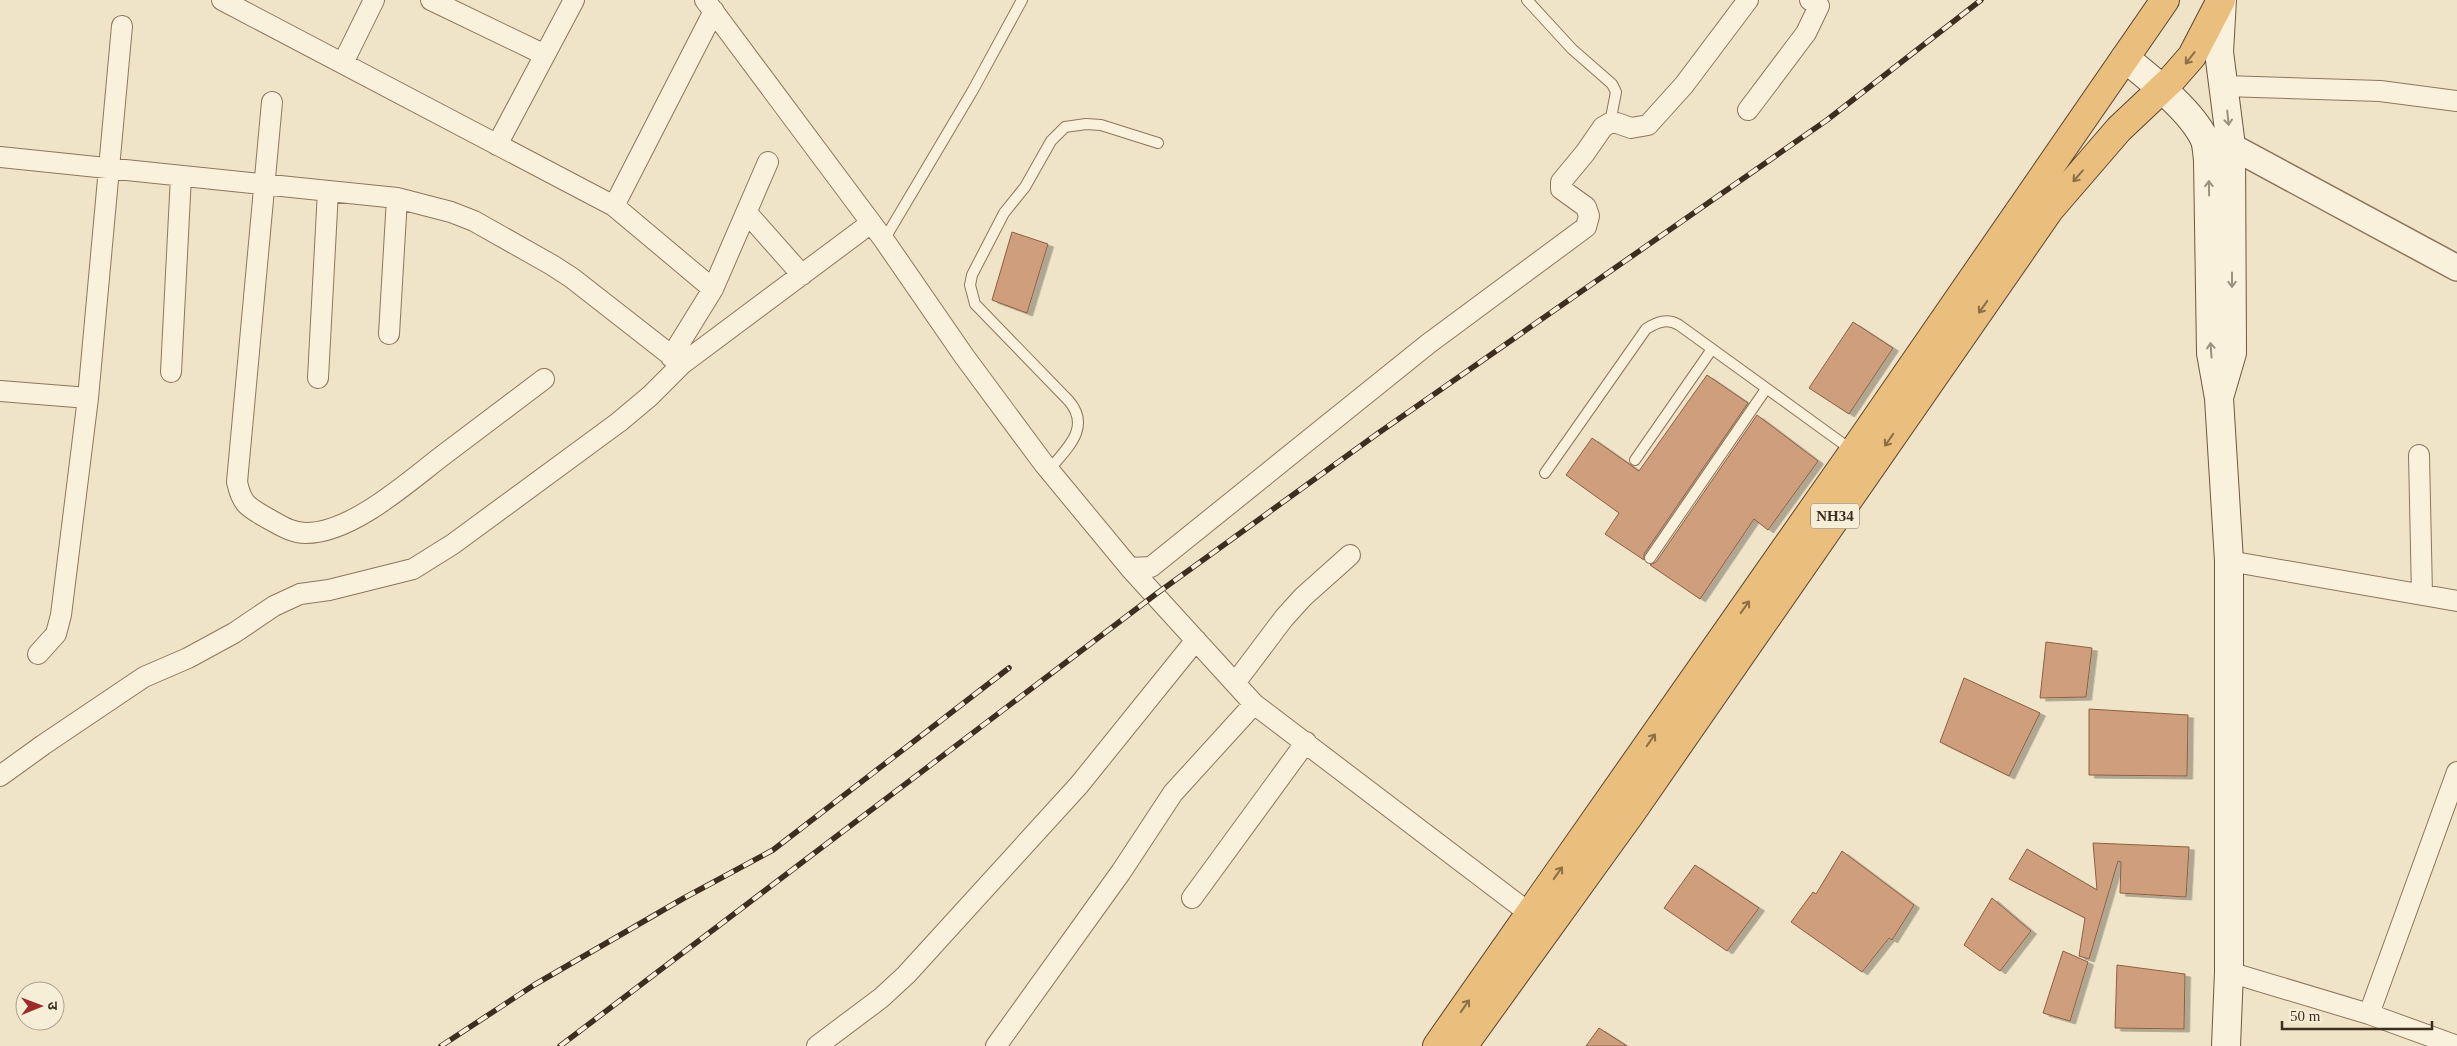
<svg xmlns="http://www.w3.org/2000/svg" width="2457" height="1046" font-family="'Times New Roman','Noto Sans Devanagari',serif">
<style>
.building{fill:#cf9f7d;stroke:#8d5f41;filter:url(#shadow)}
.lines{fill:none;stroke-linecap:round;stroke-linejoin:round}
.service-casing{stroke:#8d765c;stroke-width:12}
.minor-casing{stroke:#8d765c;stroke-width:22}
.tertiary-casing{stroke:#8d765c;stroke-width:28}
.secondary-casing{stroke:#6f573f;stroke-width:30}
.trunk-casing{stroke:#5b4430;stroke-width:30}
.service{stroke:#faf1dc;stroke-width:10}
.minor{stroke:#faf1dc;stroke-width:20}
.tertiary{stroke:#faf1dc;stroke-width:25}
.secondary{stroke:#faf1dc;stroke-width:28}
.trunk{stroke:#eabe7c;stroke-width:28}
.rail-casing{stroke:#3d2e20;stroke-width:5.5}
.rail{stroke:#f7eed8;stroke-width:4;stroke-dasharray:11;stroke-linecap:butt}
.oneway{stroke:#8b6f49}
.oneway2{stroke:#9c907e}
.labels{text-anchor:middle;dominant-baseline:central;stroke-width:4;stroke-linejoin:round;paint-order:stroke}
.shield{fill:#f7eed8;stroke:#756857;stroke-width:1}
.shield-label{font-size:15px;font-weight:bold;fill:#3d2e20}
</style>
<defs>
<filter id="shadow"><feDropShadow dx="5.5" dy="3" stdDeviation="0" flood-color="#0004"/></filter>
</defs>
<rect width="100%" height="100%" fill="#f0e4c8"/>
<path class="building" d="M1012,232L1048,244L1027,313L992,300Z
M1853,322L1893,348L1849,414L1809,388Z
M1707,375L1748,403L1644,554V560L1605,534L1619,513L1566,475L1592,438L1639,471Z
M1757,415L1818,461L1768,530L1754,519L1700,599L1650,565L1656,562Z
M2046,642L2092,648L2086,697L2040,698Z
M1964,678L2040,713L2009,776L1940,742Z
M2089,709L2188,715L2187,776L2089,775Z
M2093,843L2189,847L2186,897L2120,893L2121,862L2118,861L2089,959L2079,956L2085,918L2009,879L2027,849L2097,890Z
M1842,851L1914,905L1892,940L1889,938L1862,972L1791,922L1813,892L1816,894Z
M1695,865L1759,908L1727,951L1664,908Z
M1992,898L2031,931L2000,971L1964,945Z
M2063,951L2088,962L2070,1021L2043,1013Z
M2117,965L2185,974L2184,1029L2115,1028Z
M1599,1028L1627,1046H1586Z"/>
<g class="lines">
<g class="service-casing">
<path id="service" d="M1527,0L1572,49L1612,84L1616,92L1610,123
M884,240L973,90L1022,0
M1635,460L1712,349
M1049,470C1066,449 1092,428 1069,401L975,304L970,285L972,275L1004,213L1025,187L1051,141L1065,127L1086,124L1101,125L1158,143
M1545,473L1646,329C1657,322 1667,318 1679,325L1853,451
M1650,558L1766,389"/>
</g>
<g class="minor-casing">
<path id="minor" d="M222,0L614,206L713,289
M431,0L545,55
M705,0L884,240L964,356L1044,464L1130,568L1191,635L1254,704L1541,922
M343,63L374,0
M2224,86L2380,91L2457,101
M272,102L237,482C242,505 248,507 267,518C280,525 291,533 306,533C353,533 410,480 446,453C479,428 511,404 544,379
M1748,110L1806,33L1819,6L1810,0
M497,145L574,0
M0,157L397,198L451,212L474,221L552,265L572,278L682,364L871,223
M614,206L714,11
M747,213L802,275
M389,334L397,198
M671,357L713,289L768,162
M171,372L181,176
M318,378L328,191
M0,391L88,398
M2419,455L2422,595
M2229,561L2457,601
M1130,568L1151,567L1428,344L1586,227L1589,216L1586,207L1561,189V182L1585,153L1603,127L1610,123H1617L1631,128L1648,125L1684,85L1748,0
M38,654L56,634L61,615L88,398L122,26
M1235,683L1284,618L1303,597L1350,555
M0,776L43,745L144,677L188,658L234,633L274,606L300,594L329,590L413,569L453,544L619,422L650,396L682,364
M1192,898L1306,742
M2229,972L2369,1014L2457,1046
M2369,1014L2457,772
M817,1046L881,998L906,975L1079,785L1196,640
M996,1046L1121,872L1173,793L1254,704"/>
</g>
<g class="tertiary-casing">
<path id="tertiary" d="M2213,145L2231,146L2457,268"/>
</g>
<g class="secondary-casing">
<path id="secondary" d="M2125,58C2149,78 2190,109 2204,138C2207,144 2207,153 2208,160L2211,353L2219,398L2229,561V972L2226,1046
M2220,394L2232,353L2231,146L2219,52L2222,0"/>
</g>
<g class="trunk-casing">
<path id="trunk" d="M1437,1046L1853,452L2165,0
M1463,1046L1631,813L2050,209L2119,129L2172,79L2192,56L2221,0"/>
</g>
<use href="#service" class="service"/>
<use href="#minor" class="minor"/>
<use href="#tertiary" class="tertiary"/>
<use href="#secondary" class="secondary"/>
<use href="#trunk" class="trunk"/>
<g class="rail-casing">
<path id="rail" d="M441,1046L534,985L684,898L773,850L1009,668
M560,1046L1156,594L1377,434L1827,120L1981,0"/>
</g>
<use href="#rail" class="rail"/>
</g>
<defs><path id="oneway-shaft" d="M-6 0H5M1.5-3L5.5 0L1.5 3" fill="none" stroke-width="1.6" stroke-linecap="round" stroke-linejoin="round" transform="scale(1.25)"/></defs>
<g class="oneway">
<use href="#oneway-shaft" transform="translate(2190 58) rotate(128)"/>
<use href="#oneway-shaft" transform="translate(2078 176) rotate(131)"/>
<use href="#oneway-shaft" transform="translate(1983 307) rotate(125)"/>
<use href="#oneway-shaft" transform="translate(1889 440) rotate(125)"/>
<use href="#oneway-shaft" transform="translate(1745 607) rotate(-55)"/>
<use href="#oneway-shaft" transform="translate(1651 740) rotate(-55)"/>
<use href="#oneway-shaft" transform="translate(1558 873) rotate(-55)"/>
<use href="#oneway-shaft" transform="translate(1465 1006) rotate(-55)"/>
</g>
<g class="oneway2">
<use href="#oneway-shaft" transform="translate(2228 118) rotate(84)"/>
<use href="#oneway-shaft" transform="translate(2209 188) rotate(-91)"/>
<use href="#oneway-shaft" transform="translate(2232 280) rotate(90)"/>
<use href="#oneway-shaft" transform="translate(2211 350) rotate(-94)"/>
</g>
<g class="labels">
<rect class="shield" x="1811" y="503.5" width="48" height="25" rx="4"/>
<g class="shield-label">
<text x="1835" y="516">NH34</text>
</g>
</g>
<g transform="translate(40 1006) rotate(89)"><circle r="24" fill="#f7eed8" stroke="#ada18e"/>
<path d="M0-4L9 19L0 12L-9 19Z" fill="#9e2a2b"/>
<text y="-8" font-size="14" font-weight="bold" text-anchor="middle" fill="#3d2e20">उ</text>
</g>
<path d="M2282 1021v8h150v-8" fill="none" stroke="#3d2e20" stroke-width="2.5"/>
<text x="2290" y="1021" font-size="15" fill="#3d2e20" stroke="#f7eed8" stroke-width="4" paint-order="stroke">50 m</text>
</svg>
